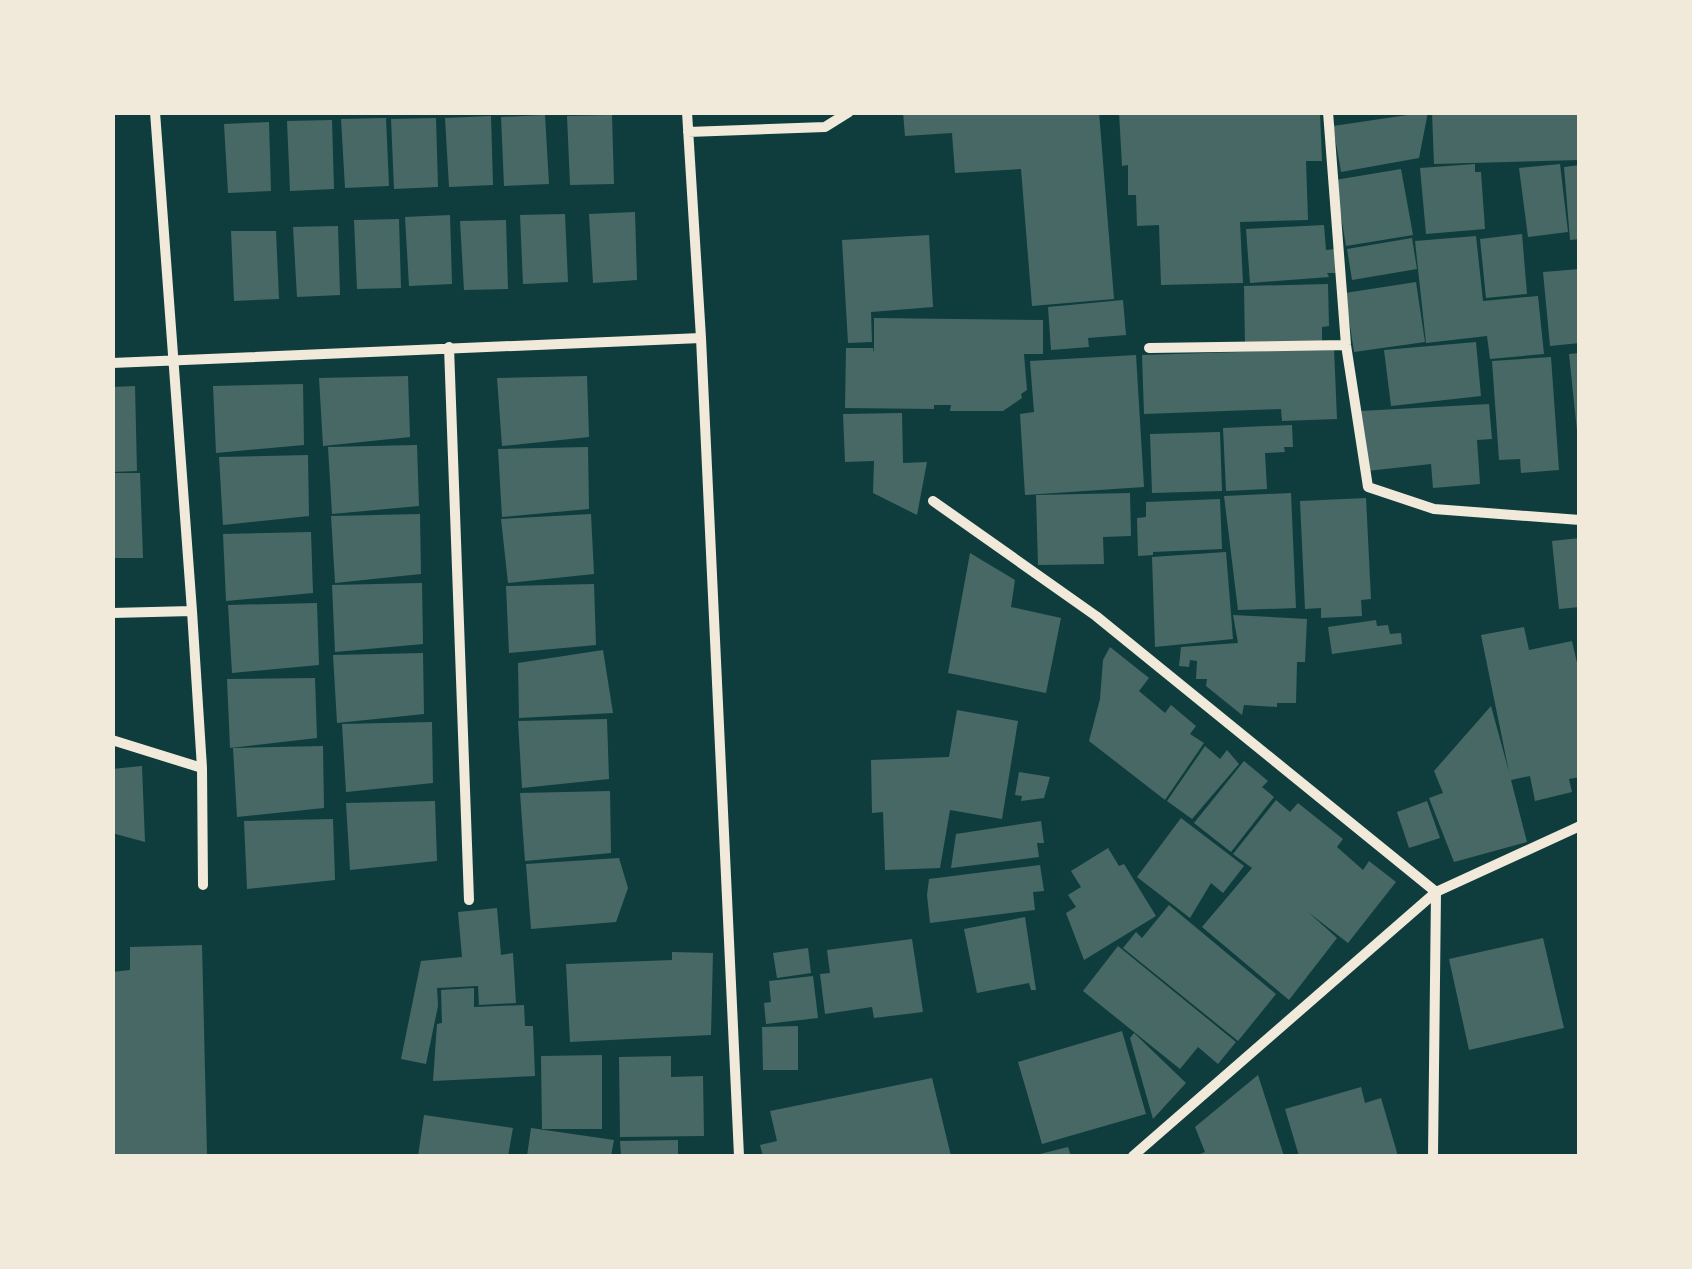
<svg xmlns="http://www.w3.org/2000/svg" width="1692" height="1269" font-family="'Fira Sans Condensed',sans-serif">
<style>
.building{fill:#486865}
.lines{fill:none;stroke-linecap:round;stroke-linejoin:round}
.minor{stroke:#f1e9da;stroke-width:10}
</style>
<rect width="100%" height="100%" fill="#0f3d3e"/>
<path class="building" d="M903,112H1099L1114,299L1032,306L1021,169L955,173L952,133L905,136Z
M1119,112H1320L1322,161H1306L1308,220L1240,222L1243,283L1161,285L1159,225L1137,226L1136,195H1128V165L1122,166Z
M1428,112L1419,158L1341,172L1333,126Z
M1432,112H1580V160L1434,164Z
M545,115L549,184L504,186L501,117Z
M612,115L614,184L570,185L567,116Z
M491,116L493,185L449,187L445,118Z
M386,118L389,186L345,188L341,119Z
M436,118L438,187L394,189L391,119Z
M332,120L334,189L290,191L287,121Z
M269,122L271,191L228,193L224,124Z
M1475,164V172H1481L1485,229L1426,234L1420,168Z
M1560,164L1568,232L1528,237L1519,168Z
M1580,165V239L1570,240L1564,167Z
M1401,169L1413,235L1346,246L1335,180Z
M635,212L637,280L593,283L589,214Z
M565,214L568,282L523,284L520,215Z
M450,215L452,284L409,286L405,217Z
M399,219L401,288L357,289L354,220Z
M506,220L508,289L464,290L460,221Z
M1324,225L1326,250L1335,249L1336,273H1327L1329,277L1250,283L1246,229Z
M338,226L340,295L297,297L293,227Z
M231,231H276L279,299L234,301Z
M1522,234L1527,294L1486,298L1480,239Z
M929,235L933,307L871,312L872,342L848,343L842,240Z
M1476,236L1483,301L1538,296L1544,354L1490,359L1487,336L1426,343L1415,241Z
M1412,238L1417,269L1352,280L1347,249Z
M1580,269V343L1550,346L1543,272Z
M1416,282L1425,342L1354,352L1345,293Z
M1328,284L1329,326L1322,327V343L1245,345L1244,286Z
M1123,300L1126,335L1088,338L1089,347L1051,350L1048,307Z
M874,318L1043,320V354H1024L1027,390L1021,394L1022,398L1003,411H950L951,405H934V409L845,408L846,348H873L874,353Z
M1476,342L1481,396L1391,406L1384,350Z
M1334,349L1337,419L1282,421L1281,409L1144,414L1142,355Z
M1580,353V431H1577L1569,354Z
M1136,355L1144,487L1025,495L1020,414L1034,412L1030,361Z
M1551,357L1559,470L1521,473L1520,459L1499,460L1492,361Z
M408,376L410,437L323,446L319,378Z
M587,376L589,437L502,446L497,378Z
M303,384L304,445L216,453L213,386Z
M135,386L137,471L112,472V387Z
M1489,404L1492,439L1477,440L1480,484L1433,488L1431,464L1367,471L1360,411Z
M902,413L903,463L927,462L917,515L873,493L874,461L845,462L843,414Z
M1292,425L1293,447H1284L1285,452L1265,453L1267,489L1226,491L1223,428Z
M1220,432L1222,491L1152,493L1150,434Z
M417,445L419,506L332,514L328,447Z
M588,447L589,509L502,517L498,449Z
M308,455L309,516L223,525L219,457Z
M112,473H140L143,558H112Z
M1130,493L1131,536L1103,537L1104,564L1038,565L1036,495Z
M1291,493L1296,608L1238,610L1224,496Z
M1366,498L1371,599L1361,600L1362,616L1321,618V608L1305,609L1300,501Z
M1220,499L1222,549L1153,552V555L1138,556L1137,518L1146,517V502Z
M420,514L421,574L335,583L331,516Z
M591,514L594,574L508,583L501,519Z
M311,532L313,593L226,601L223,534Z
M1580,538V607L1559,609L1552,541Z
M1226,552L1233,639L1155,647L1152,557Z
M970,553L1015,580L1011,607L1061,618L1046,693L948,673Z
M422,583L423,644L335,652L332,585Z
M594,584L596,645L509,653L506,586Z
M317,603L319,665L232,673L228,605Z
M1233,615L1307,619L1305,662H1297L1296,703H1277V707L1244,705L1242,715L1206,686L1207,679H1196L1197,661L1190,660L1189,667L1179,666L1181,647L1238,643Z
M1376,620L1377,626L1388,625L1390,634L1401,633L1402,644L1332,654L1328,627Z
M1524,627L1529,650L1572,641L1580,676V777L1569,779L1572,792L1535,801L1530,776L1511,780L1527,842L1454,862L1429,798L1443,793L1434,771L1491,706L1509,772L1481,635Z
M1110,647L1149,678L1139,691L1165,713L1171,705L1196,726L1190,734L1204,743L1165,800L1089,741L1100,699L1103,660Z
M603,650L613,713L519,718L518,663Z
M423,653L424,714L337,723L333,655Z
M315,678L317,738L230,748L227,679Z
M957,710L1018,721L1002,819L950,810L940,868L885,870L883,812L872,813L871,760L949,757Z
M607,719L609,779L522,788L518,721Z
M432,722L433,783L346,792L342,724Z
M323,746L324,808L237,817L233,748Z
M1205,746L1220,759L1227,750L1239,764L1192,819L1167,801Z
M1244,761L1268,781L1262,787L1274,797L1231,852L1194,823Z
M142,766L145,842L112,833V769Z
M1019,772L1050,777L1044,798L1021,801L1022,796L1015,795Z
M610,791L611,853L525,861L520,793Z
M1276,800L1290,812L1298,803L1343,839L1337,847L1363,870L1369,861L1396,882L1348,943L1308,912L1337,938L1289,1000L1202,927L1252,868L1233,854Z
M435,801L437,861L350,870L346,803Z
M1427,801L1440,838L1409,848L1397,812Z
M1181,818L1244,866L1223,893L1211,883L1190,918L1137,877Z
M333,819L335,880L247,889L244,821Z
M1041,821L1044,843H1037L1039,857L951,868L956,834Z
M1108,848L1119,866L1124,864L1156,916L1084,960L1066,913L1076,907L1068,895L1081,887L1071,871Z
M619,858L628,888L616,922L531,929L526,864Z
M1040,865L1044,891L1033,892L1035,910L930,923L927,895L929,879Z
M1169,905L1276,994L1238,1041L1123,948L1136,932L1142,938Z
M497,908L501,955L513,953L516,1003L479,1005L478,986L437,988L438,1006L426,1064L401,1059L421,961L462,957L458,912Z
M1025,917L1036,990H1031L1029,983L977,993L964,929Z
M1543,938L1564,1028L1469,1050L1449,959Z
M912,939L923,1012L874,1018L872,1007L825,1014L820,974L830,973L827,950Z
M202,945L207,1154L112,1156V972L130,970V947Z
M1118,946L1236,1042L1218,1064L1198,1047L1180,1069L1083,991Z
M808,948L811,973L777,978L773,953Z
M672,952L713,953L711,1035L570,1042L566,964L672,960Z
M813,976L818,1018L766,1024L764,1003L771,1002L769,981Z
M474,988V1007L524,1005L525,1026H533L535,1076L433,1081L437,1024L442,1023L441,990Z
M798,1026V1070H763L762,1027Z
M1122,1031L1146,1114L1042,1144L1018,1062Z
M1134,1033L1186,1083L1153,1119L1130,1038Z
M602,1055V1129H542L541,1056Z
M671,1056V1077L703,1076L704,1136L620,1137L619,1057Z
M1258,1075L1284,1156H1195L1205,1152L1195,1127Z
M932,1078L951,1156H763L760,1145L777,1141L770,1111Z
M1361,1087L1365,1103L1381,1098L1398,1156H1299L1285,1109Z
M424,1115L513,1128L508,1156H418Z
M531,1128L614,1140L611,1156H527Z
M678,1140V1156H621L620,1141Z
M1068,1147L1071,1156H1036V1155Z"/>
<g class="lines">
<path class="minor" d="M687,112L701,338L739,1156
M1328,112L1346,345L1368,487L1434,509L1580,520
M688,132L825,127L849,112
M449,347L469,900
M1149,348L1346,345
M112,363L701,338
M933,501L1096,616L1436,892L1433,1156
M192,611L202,768L203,885
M112,613L192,611L155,112
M112,740L202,768
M1133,1156L1436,892L1580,826"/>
</g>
<rect width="1692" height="1269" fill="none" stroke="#f1e9da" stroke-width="230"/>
</svg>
